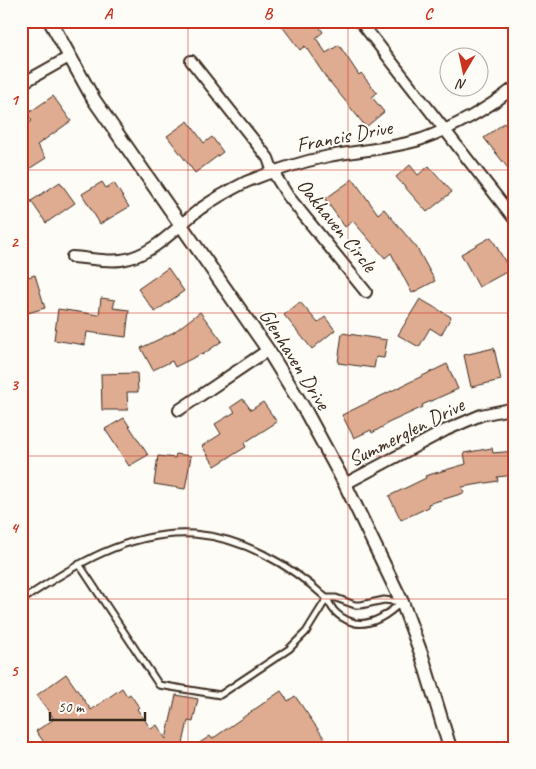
<svg xmlns="http://www.w3.org/2000/svg" width="536" height="769" font-family="Caveat,sans-serif">
<style>
.building{fill:#dfac92;stroke:#3b2a1e}
.lines{fill:none;stroke-linecap:round;stroke-linejoin:round}
.service-casing{stroke:#3b2a1e;stroke-width:9}
.minor-casing{stroke:#3b2a1e;stroke-width:14}
.tertiary-casing{stroke:#3b2a1e;stroke-width:16}
.service{stroke:#fdfcf7;stroke-width:5}
.minor{stroke:#fdfcf7;stroke-width:10}
.tertiary{stroke:#fdfcf7;stroke-width:12}
.grid{fill:none;stroke:#c8321e;stroke-width:1;stroke-opacity:0.55}
.labels{text-anchor:middle;dominant-baseline:central;stroke-width:4;stroke-linejoin:round;paint-order:stroke}
.street-label{font-size:21px;fill:#3b2a1e;stroke:#fdfcf7}
.neatline{fill:none;stroke:#c8321e;stroke-width:2}
.grid-label{font-size:16px;text-anchor:middle;font-weight:bold;fill:#c8321e}
</style>
<rect width="100%" height="100%" fill="#fdfcf7"/>
<filter id="ink" filterUnits="userSpaceOnUse"><feTurbulence type="fractalNoise" baseFrequency=".02" numOctaves="2"/><feDisplacementMap in="SourceGraphic" scale="10" xChannelSelector="R" yChannelSelector="G"/><feConvolveMatrix kernelMatrix="1 2 1 2 8 2 1 2 1" color-interpolation-filters="sRGB"/></filter>
<g filter="url(#ink)">
<path class="building" d="M278,21H315L323,32L316,38L326,53L339,45L359,75L361,73L377,93L372,97L384,112L366,127L330,82H329L305,46L300,50Z
M53,96L71,121L37,145L46,158L21,174V129L32,121L27,114Z
M188,121L204,143L212,137L223,152L195,173L167,136Z
M504,123L515,137V177L484,138Z
M410,165L418,175L429,166L452,192L427,212L396,177Z
M353,179L378,214L384,209L417,248L435,281L412,293L391,253L385,258L353,221L345,227L325,199Z
M60,182L75,203L46,223L31,201Z
M102,182L106,188L114,183L129,207L100,224L82,194Z
M491,237L510,270L479,287L461,254Z
M168,268L184,291L155,312L138,289Z
M35,275L45,308L21,315V279Z
M101,298L115,300L113,308L129,310L126,337L87,332L85,345L54,340L58,309L99,315Z
M420,299L451,317L441,335L430,328L419,347L398,335Z
M300,302L318,323L325,317L335,330L312,349L284,315Z
M200,312L222,341L202,355L201,354L175,367L172,361L153,370L141,348L174,332Z
M342,333L387,340L384,358L376,357L374,368L338,363Z
M494,348L501,380L471,387L464,355Z
M447,364L458,389L422,405L423,407L386,424V425L372,433L371,430L354,438L342,415Z
M137,373L138,392H127L128,410H102L101,374Z
M243,399L251,410L263,402L277,422L244,443L246,447L215,466L202,446L221,434L215,424L235,412L231,407Z
M124,418L148,455L129,466L105,429Z
M492,448L493,453L515,451V475L497,477L498,481L462,487L464,493L428,504L429,507L401,520L389,496L426,478L425,476L466,464L464,453Z
M176,454L191,456L185,489L154,484L158,456L175,458Z
M66,674L91,710L122,688L127,696L130,694L139,707L137,709L151,729L157,725L166,739L176,695L198,699L193,722L188,721L182,748H48L36,731L54,719L37,695Z
M281,691L288,701L295,696L331,748H192L210,736L212,739Z"/>
<g class="lines">
<g class="service-casing">
<path id="service" d="M79,564L159,685L220,695L289,649L306,632L327,598
M327,598H336L355,605H361L384,600L401,602
M21,601C72,566 129,530 194,534C243,538 289,564 325,597C328,599 329,603 331,606C335,614 346,621 355,623C373,626 389,614 401,602"/>
</g>
<g class="minor-casing">
<path id="minor" d="M360,21L515,220
M191,61L268,158L273,172L288,196L366,292
M21,84L69,57
M72,257C88,258 106,262 121,260C153,256 176,227 200,209C214,199 230,190 246,182C273,171 301,162 329,156C360,150 392,149 422,139C455,127 487,109 515,87
M179,410L268,350
M345,484L446,430L481,415L515,408"/>
</g>
<g class="tertiary-casing">
<path id="tertiary" d="M50,21L94,100L268,350L306,412L345,484L402,602L422,656L450,748"/>
</g>
<use href="#service" class="service"/>
<use href="#minor" class="minor"/>
<use href="#tertiary" class="tertiary"/>
</g>
</g>
<path class="grid" d="M188,21V748M348,21V748M21,170H515M21,313H515M21,456H515M21,599H515"/>
<g class="labels">
<g class="street-label">
<text transform="translate(344 136) rotate(-11)">Francis Drive</text>
<text transform="translate(337 225) rotate(51)">Oakhaven Circle</text>
<text transform="translate(295 359) rotate(58)">Glenhaven Drive</text>
<text transform="translate(406 432) rotate(-27)">Summerglen Drive</text>
</g>
</g>
<rect width="536" height="769" fill="none" stroke="#fdfcf7" stroke-width="55"/>
<g transform="translate(464 72) rotate(189)"><circle r="24" fill="#fdfcf7" stroke="#afa8a0"/>
<path d="M0-4L9 19L0 12L-9 19Z" fill="#c8321e"/>
<text y="-8" font-size="14" font-weight="bold" text-anchor="middle" fill="#3b2a1e">N</text>
</g>
<path d="M50 712v8h95v-8" fill="none" stroke="#3b2a1e" stroke-width="2.5"/>
<text x="58" y="712" font-size="15" fill="#3b2a1e" stroke="#fdfcf7" stroke-width="4" paint-order="stroke">50 m</text>
<rect x="28" y="28" width="480" height="714" class="neatline"/>
<g class="grid-label">
<text x="108" y="19">A</text>
<text x="268" y="19">B</text>
<text x="428" y="19">C</text>
<text x="14" y="105">1</text>
<text x="14" y="247">2</text>
<text x="14" y="390">3</text>
<text x="14" y="533">4</text>
<text x="14" y="676">5</text>
</g>
</svg>
